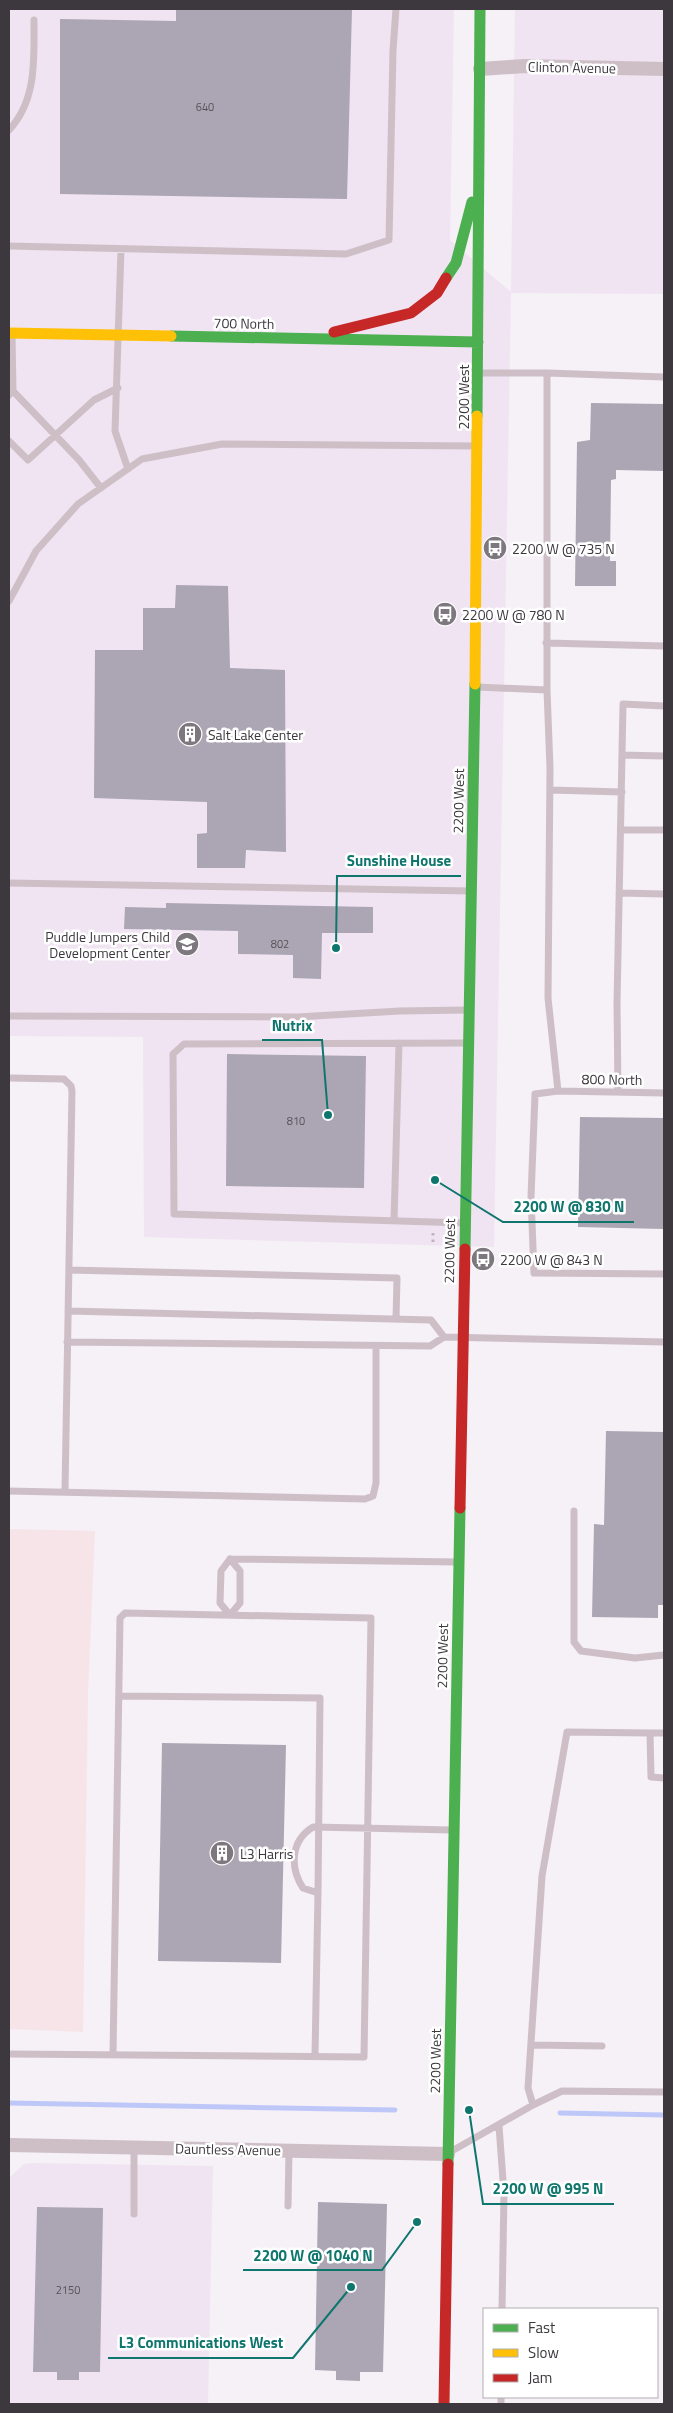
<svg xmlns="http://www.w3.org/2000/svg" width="673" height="2413" font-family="'Titillium Web',sans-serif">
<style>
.built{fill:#f0e4f2}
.green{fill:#f7e4e9}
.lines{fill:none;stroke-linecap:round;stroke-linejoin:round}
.stream{stroke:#bec8f8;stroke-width:5}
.building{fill:#aca5b4}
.path{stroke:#bfb4bb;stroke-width:3;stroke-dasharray:2.5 4;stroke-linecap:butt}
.lane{stroke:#cebfc7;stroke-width:7}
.street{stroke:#cebfc7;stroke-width:14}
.fast{stroke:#4caf50;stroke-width:11}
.slow{stroke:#ffc107;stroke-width:11}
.jam{stroke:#c62828;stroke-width:11}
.labels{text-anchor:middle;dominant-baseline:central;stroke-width:5;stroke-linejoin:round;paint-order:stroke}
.number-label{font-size:11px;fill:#58535b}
.street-label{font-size:14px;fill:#3c383d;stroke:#fff}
.poi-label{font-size:14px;fill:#3c383d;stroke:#fff;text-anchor:start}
.leader{fill:none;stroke:#0f766e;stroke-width:2}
.callout-dot{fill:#0f766e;stroke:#fff;stroke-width:2}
.callout-label{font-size:15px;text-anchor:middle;font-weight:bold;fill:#0f766e;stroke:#fff;stroke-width:5;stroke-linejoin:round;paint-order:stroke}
</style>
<rect width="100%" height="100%" fill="#f6f0f7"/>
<path class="built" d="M9,9H454L450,240L511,292L515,9H664V294L511,293L494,1247L144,1237L143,1037L9,1036Z
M32,2163L213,2166L208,2404H9V2178L24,2164Z"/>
<path class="green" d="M9,1529L95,1531L88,1693L83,2032L9,2029Z"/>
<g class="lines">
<path class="stream" d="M9,2103L395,2110
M560,2113L664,2115"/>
</g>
<path class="building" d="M176,9H352L347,199L60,194V19L176,21Z
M591,403L664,404V471L616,470V479L611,480L610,561H616V586H575L577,442L590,440Z
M176,585L228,586L230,668L285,670L286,852L246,850L245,868H197V834L207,833V802L94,798L95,650H143V608H175Z
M166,903L373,907V933H322L321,979L293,978V955L238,954V931L124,929L125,907L166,908Z
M227,1054L366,1056L364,1188L226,1186Z
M580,1117L664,1118V1229L578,1227Z
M606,1431L664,1432V1605H658V1618L592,1617L594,1524L604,1525Z
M162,1743L286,1745L281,1963L158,1961Z
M318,2202L387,2204L383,2372H360V2381L336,2380V2371L315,2370Z
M37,2207L103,2208L100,2372H79V2380H57V2372H33Z"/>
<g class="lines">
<path class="path" d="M433,1242V1233"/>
<path class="lane" d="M9,130C37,100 34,59 34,20
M9,246L346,254L389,240L393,50L396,9
M121,249L115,431L128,469
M547,373L664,377
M13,391L79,460L101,488
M9,395L13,391L12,334
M9,441L28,460L94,400L118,388
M9,601L36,551L78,504L142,459L222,444L475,446
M546,643L664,646
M477,687L547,690V373H479
M547,690L550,768L548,998L558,1091L535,1094L531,1197L534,1273L664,1274
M622,755L664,756
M550,790L622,792
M622,830H664
M9,883L471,891
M620,893L664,894
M9,1016L297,1017L400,1011L468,1010
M9,1078L64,1079L71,1086L72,1091L65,1491
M558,1091L664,1093
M618,1092L617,1003L623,704L664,706
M394,1221L399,1043
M464,1223L174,1214L173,1054L184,1044L468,1043
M69,1270L397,1278L396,1319
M68,1311L431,1320L444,1337
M67,1342L430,1346L444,1337L664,1342
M9,1491L365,1499L373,1496L376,1483V1346
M574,1511V1642L581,1651L635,1658L664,1655
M230,1559L457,1562
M230,1559L240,1571V1603L230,1615
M230,1559L221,1571L220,1603L230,1615
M119,1696L320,1698L318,1893
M650,1733H664
M531,2045L602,2046
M9,2054C127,2055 245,2056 364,2057L371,1618L125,1613L120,1618L113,2055
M315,2056L318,1893L303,1888C290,1868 290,1841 313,1827L452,1830
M533,2105L528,2088L542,1876L567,1732L650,1733L651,1777L664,1778
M499,2126L504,2194L502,2309
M450,2152L533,2105L562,2091L664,2092
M288,2206L289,2151
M134,2214V2148
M501,2404V2397"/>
<path class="street" d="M480,69L525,66L664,69
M9,2145L448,2154"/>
<path class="fast" d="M446,278L456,263L472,202
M171,336L478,342
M477,416L480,9
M465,1249L475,684
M448,2164L460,1508"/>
<path class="slow" d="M9,333L171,336
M475,684L477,416"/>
<path class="jam" d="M334,332L411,313L437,293L446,278
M460,1508L465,1249
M444,2404L448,2164"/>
</g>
<defs>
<g id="bus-disc" transform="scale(1.25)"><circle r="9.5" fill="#7d787e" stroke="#fff"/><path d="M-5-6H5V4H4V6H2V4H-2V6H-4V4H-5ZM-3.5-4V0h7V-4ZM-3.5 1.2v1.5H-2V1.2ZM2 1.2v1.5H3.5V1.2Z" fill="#fff"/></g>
<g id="building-disc" transform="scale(1.25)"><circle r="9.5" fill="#7d787e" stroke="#fff"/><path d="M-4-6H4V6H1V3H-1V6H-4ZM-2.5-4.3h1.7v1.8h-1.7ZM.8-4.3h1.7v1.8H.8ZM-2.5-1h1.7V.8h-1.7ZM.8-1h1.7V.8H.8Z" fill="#fff"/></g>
<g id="school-disc" transform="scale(1.25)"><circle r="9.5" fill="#7d787e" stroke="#fff"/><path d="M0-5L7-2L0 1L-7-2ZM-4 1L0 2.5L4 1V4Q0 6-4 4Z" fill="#fff"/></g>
</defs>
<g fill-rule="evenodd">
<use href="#bus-disc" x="495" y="548"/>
<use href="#bus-disc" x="445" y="614"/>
<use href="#building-disc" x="190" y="734"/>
<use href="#school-disc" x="187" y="944"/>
<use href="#bus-disc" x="483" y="1259"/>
<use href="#building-disc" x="222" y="1853"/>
</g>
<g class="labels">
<g class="number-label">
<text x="205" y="107">640</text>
<text x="280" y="944">802</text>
<text x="296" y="1121">810</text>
<text x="68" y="2290">2150</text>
</g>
<g class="street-label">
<text transform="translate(572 67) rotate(1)">Clinton Avenue</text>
<text transform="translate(244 323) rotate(1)">700 North</text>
<text transform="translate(463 397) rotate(-90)">2200 West</text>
<text transform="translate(458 801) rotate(-89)">2200 West</text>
<text transform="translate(612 1079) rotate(1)">800 North</text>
<text transform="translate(449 1251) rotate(-89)">2200 West</text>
<text transform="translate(442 1656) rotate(-89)">2200 West</text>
<text transform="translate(435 2061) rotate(-89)">2200 West</text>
<text transform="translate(228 2149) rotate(1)">Dauntless Avenue</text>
</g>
<g class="poi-label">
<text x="512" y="548">2200 W @ 735 N</text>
<text x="462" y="614">2200 W @ 780 N</text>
<text x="208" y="734">Salt Lake Center</text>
<text x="170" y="936" text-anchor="end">Puddle Jumpers Child<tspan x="170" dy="16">Development Center</tspan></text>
<text x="500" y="1259">2200 W @ 843 N</text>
<text x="240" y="1853">L3 Harris</text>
</g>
</g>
<path class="leader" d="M336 948L337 876H461M328 1115L322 1040H262M435 1180L503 1222H634M469 2110L483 2204H614M417 2222L382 2270H243M351 2287L293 2358H108"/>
<g class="callout-dot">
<circle cx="336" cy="948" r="5"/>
<circle cx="328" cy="1115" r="5"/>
<circle cx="435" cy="1180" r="5"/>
<circle cx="469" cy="2110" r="5"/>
<circle cx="417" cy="2222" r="5"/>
<circle cx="351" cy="2287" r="5"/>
</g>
<g class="callout-label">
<text x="399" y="866">Sunshine House</text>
<text x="292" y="1031">Nutrix</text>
<text x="569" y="1212">2200 W @ 830 N</text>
<text x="548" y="2194">2200 W @ 995 N</text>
<text x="313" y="2261">2200 W @ 1040 N</text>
<text x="201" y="2348">L3 Communications West</text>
</g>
<rect width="673" height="2413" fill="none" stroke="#3c383d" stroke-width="20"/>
<rect x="483" y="2308" width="175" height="90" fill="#ffffff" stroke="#b1afb1"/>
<rect x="493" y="2324" width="25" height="8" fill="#4caf50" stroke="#b1afb1"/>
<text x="528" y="2333" font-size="15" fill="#3c383d">Fast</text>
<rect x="493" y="2349" width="25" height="8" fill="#ffc107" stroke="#b1afb1"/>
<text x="528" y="2358" font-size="15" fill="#3c383d">Slow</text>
<rect x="493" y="2374" width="25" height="8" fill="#c62828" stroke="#b1afb1"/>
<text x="528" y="2383" font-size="15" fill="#3c383d">Jam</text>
</svg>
